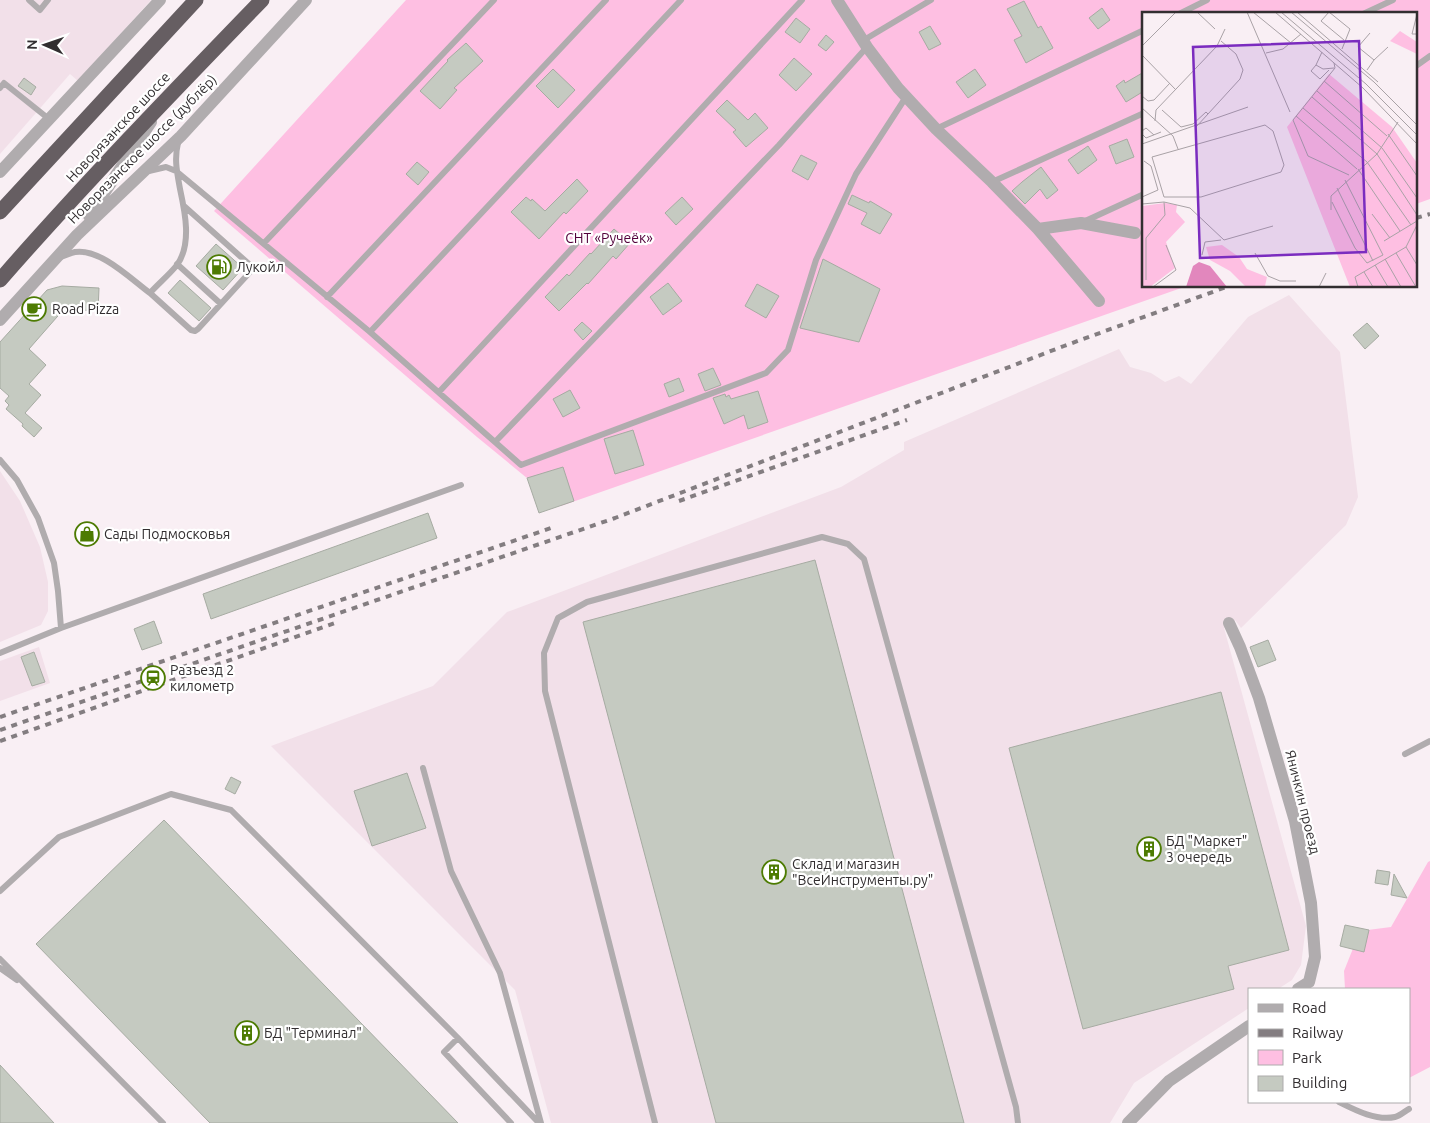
<svg xmlns="http://www.w3.org/2000/svg" width="1430" height="1123" font-family="Ubuntu,sans-serif">
<style>
.built{fill:#f2e0e9}
.green{fill:#febfe2}
.building{fill:#c5cac1;stroke:#a6aba2}
.lines{fill:none;stroke-linecap:round;stroke-linejoin:round}
.lane{stroke:#b0acae;stroke-width:6}
.street{stroke:#b0acae;stroke-width:12}
.highway{stroke:#665e62;stroke-width:15}
.rail{stroke:#837d80;stroke-width:4;stroke-dasharray:6 6;stroke-linecap:butt}
.labels{text-anchor:middle;dominant-baseline:central;stroke-width:4.5;stroke-linejoin:round;paint-order:stroke}
.street-label{font-size:14px;fill:#322e30;stroke:#fff}
.park-label{font-size:14px;fill:#52003b;stroke:#fff}
.poi-label{font-size:14px;fill:#322e30;stroke:#fff;text-anchor:start}
.inset-road{fill:none;stroke:#a9a2a6;stroke-width:1}
.view{fill:#7b2cbf;fill-opacity:0.15;stroke:#7b2cbf;stroke-width:2.5}
.inset-edge{fill:none;stroke:#322e30;stroke-width:2.5}
</style>
<rect width="100%" height="100%" fill="#f9eff4"/>
<path class="built" d="M0,0H151L78,81L70,74L0,154Z
M1289,295L1340,352L1358,497L1346,525L1241,628L1235,620L1224,628L1306,926L1301,965L1292,980L1278,989H1249V1008L1134,1083L1110,1123H551L515,990L271,746L433,686L507,612L841,487L904,450V442L1119,349L1130,367L1151,373L1165,382L1179,376L1191,384L1248,317Z
M0,471L20,501L40,547L48,582V611L41,625L0,642Z
M39,647L50,683L0,701V661Z"/>
<path class="green" d="M406,0H1430V199L1416,204V14H1144V286H1187L561,506L477,437L214,211Z
M1430,861V1067L1409,1078V989H1345L1344,971L1360,931L1391,927L1428,862Z"/>
<path class="building" d="M1024,1L1038,28L1041,26L1053,48L1026,63L1014,40L1022,36L1007,9Z
M1102,8L1110,20L1098,29L1089,18Z
M796,18L810,29L800,43L785,32Z
M930,26L941,44L929,50L919,32Z
M826,35L834,42L826,51L818,45Z
M466,43L483,61L454,88L457,90L440,109L420,91L448,61L447,60Z
M794,58L812,74L796,91L779,75Z
M553,69L575,90L558,108L536,86Z
M975,69L986,85L968,98L956,82Z
M1144,72V91L1126,102L1116,86L1124,80L1125,83Z
M24,78L36,87L31,95L18,86Z
M727,100L748,120L755,113L768,128L746,147L733,132L736,130L716,111Z
M1127,139L1134,157L1116,164L1109,146Z
M1088,146L1097,160L1078,174L1068,160Z
M801,155L817,163L808,180L792,171Z
M417,162L429,172L418,185L406,174Z
M1041,167L1058,190L1047,199L1040,189L1025,204L1012,191L1022,182Z
M577,179L588,191L566,214L564,212L539,239L511,212L526,197L531,201L532,199L545,211Z
M852,195L869,203L870,201L892,214L880,234L861,224L867,213L848,204Z
M682,197L693,209L676,225L665,213Z
M614,229L630,243L616,259L613,256L588,284L587,283L559,311L545,297L567,274L569,276L590,253L591,254Z
M216,244L243,268L223,290L196,266Z
M823,259L880,289L859,342L800,328Z
M180,280L211,308L199,321L168,293Z
M668,283L682,301L663,315L650,297Z
M757,284L779,296L766,318L745,306Z
M62,286L99,288L98,311L64,309L29,349L46,365L29,384L41,395L25,413L42,428L34,437L22,426L23,424L6,409L9,405L5,401L9,396L0,388V342L47,290Z
M582,322L592,331L583,340L574,330Z
M1367,323L1379,336L1365,349L1353,335Z
M713,368L721,385L705,391L698,374Z
M679,378L684,391L669,397L664,384Z
M570,390L580,408L563,417L553,399Z
M758,391L768,422L748,429L744,415L724,424L713,398L725,394L726,397L729,395L731,399Z
M633,430L644,465L615,474L604,439Z
M563,467L574,501L539,513L527,478Z
M428,513L437,538L211,619L203,594Z
M815,560L964,1123H716L583,622Z
M154,621L162,643L142,650L134,629Z
M1268,640L1276,660L1258,667L1250,647Z
M34,652L45,682L32,686L21,657Z
M1221,692L1289,950L1228,966L1234,989L1083,1029L1009,748Z
M407,773L426,828L372,846L354,791Z
M231,777L241,782L235,794L225,789Z
M164,820L458,1123H210L36,944Z
M1377,870L1390,872L1388,885L1375,883Z
M1394,874L1407,898L1391,895Z
M1345,925L1369,930L1364,952L1340,946Z
M0,1065L54,1123H0Z"/>
<g class="lines">
<path class="lane" d="M29,0L40,10L48,0
M1179,14L1207,0
M1363,14L1393,0
M864,40L931,0
M1416,66L1430,56
M0,88L4,83L49,119
M936,129L1144,30
M149,171L166,167L176,171L370,332L521,465L766,373L788,350L816,260L856,174L906,97
M992,182L1144,113
M1083,222L1144,194
M264,243L494,0
M60,257C65,256 70,253 75,252C100,248 131,279 150,293C158,284 169,275 177,265C192,244 185,212 180,189C177,172 174,159 178,143
M177,264L221,304
M150,293L191,330L195,331L198,329L250,272V265L184,206
M327,297L606,0
M370,332L681,0
M439,392L802,0
M495,442L779,145L867,47
M0,460L17,480L38,518L54,563L58,591L61,628
M0,653L61,628L461,485
M1405,754L1430,741
M423,768L451,871L500,973L541,1123
M0,891L59,837L171,794L231,810L458,1038
M0,959L163,1123
M0,968L17,980
M1339,1102C1355,1110 1376,1121 1395,1117C1400,1116 1405,1111 1409,1109
M511,1123L444,1052L458,1038L539,1123
M655,1123L545,691L544,653L558,618L587,602L822,537L848,544L864,559L1016,1107L1018,1123"/>
<path class="street" d="M837,0L867,47L898,88L936,129L992,182L1038,229L1081,223L1135,233
M0,172L160,0
M89,216L151,122
M1038,229L1099,301
M0,320L77,235L181,136L306,0
M1229,623L1240,647L1259,698L1295,821L1311,903L1315,957L1309,982L1298,989
M1128,1123L1169,1081L1249,1026"/>
<path class="highway" d="M0,212L196,0
M0,280C84,184 173,92 262,0"/>
<path class="rail" d="M1416,218L1430,214
M679,501L907,420
M0,717L554,527
M0,730L615,518L1064,346L1229,286
M0,741L335,623"/>
</g>
<defs>
<g id="fuel-ring" transform="scale(1.25)"><circle r="9.5" fill="#fff" stroke="#4d7b02" stroke-width="1.5"/><path d="M-5.5-6h7V0h2V4h1.3V-2.5L3-4.5l.8-.8L6-3V5H2.5V1h-1V6h-7ZM-4.2-4.7v3.2H.2V-4.7Z" fill="#4d7b02"/></g>
<g id="cafe-ring" transform="scale(1.25)"><circle r="9.5" fill="#fff" stroke="#4d7b02" stroke-width="1.5"/><path d="M-5.5-4.5H6V0H3Q3 3.5 0 3.5H-2.5Q-5.5 3.5-5.5 0ZM3-3.2v2h1.7v-2ZM-6 4.5H4V6H-6Z" fill="#4d7b02"/></g>
<g id="shop-ring" transform="scale(1.25)"><circle r="9.5" fill="#fff" stroke="#4d7b02" stroke-width="1.5"/><path d="M-5-2.5h2.3a2.7 3.5 0 0 1 5.4 0H5L5.5 6h-11ZM-1.5-2.5h3a1.5 2.3 0 0 0-3 0Z" fill="#4d7b02"/></g>
<g id="station-ring" transform="scale(1.25)"><circle r="9.5" fill="#fff" stroke="#4d7b02" stroke-width="1.5"/><path d="M-3-6H3Q5-6 5-4V2Q5 4 3 4L4.5 6H3L1.5 4h-3L-3 6H-4.5L-3 4Q-5 4-5 2V-4Q-5-6-3-6ZM-3.5-4v3h7v-3ZM-3.5 1v1.5H-2V1ZM2 1v1.5H3.5V1Z" fill="#4d7b02"/></g>
<g id="building-ring" transform="scale(1.25)"><circle r="9.5" fill="#fff" stroke="#4d7b02" stroke-width="1.5"/><path d="M-4-6H4V6H1V3H-1V6H-4ZM-2.5-4.3h1.7v1.8h-1.7ZM.8-4.3h1.7v1.8H.8ZM-2.5-1h1.7V.8h-1.7ZM.8-1h1.7V.8H.8Z" fill="#4d7b02"/></g>
</defs>
<g fill-rule="evenodd">
<use href="#fuel-ring" x="219" y="267"/>
<use href="#cafe-ring" x="34" y="309"/>
<use href="#shop-ring" x="87" y="534"/>
<use href="#station-ring" x="153" y="678"/>
<use href="#building-ring" x="1149" y="849"/>
<use href="#building-ring" x="774" y="872"/>
<use href="#building-ring" x="247" y="1033"/>
</g>
<g class="labels">
<g class="street-label">
<text transform="translate(118 127) rotate(-47)">Новорязанское шоссе</text>
<text transform="translate(142 149) rotate(-45)">Новорязанское шоссе (дублёр)</text>
<text transform="translate(1303 802) rotate(76)">Яничкин проезд</text>
</g>
<g class="park-label">
<text x="609" y="238">СНТ «Ручеёк»</text>
</g>
<g class="poi-label">
<text x="236" y="267">Лукойл</text>
<text x="52" y="309">Road Pizza</text>
<text x="104" y="534">Сады Подмосковья</text>
<text x="170" y="670">Разъезд 2<tspan x="170" dy="16">километр</tspan></text>
<text x="1166" y="841">БД "Маркет"<tspan x="1166" dy="16">3 очередь</tspan></text>
<text x="792" y="864">Склад и магазин<tspan x="792" dy="16">"ВсеИнструменты.ру"</tspan></text>
<text x="264" y="1033">БД "Терминал"</text>
</g>
</g>
<g transform="translate(1142 12)">
<rect width="275" height="275" fill="#f9eff4"/>
<path d="M258,19L275,30V42L248,29ZM187,62L250,115L275,151V275H208L145,115ZM23,191L35,193L34,200L43,210L24,230L33,256L8,275H0V194ZM80,233L97,245L105,257L125,265L123,274L104,275L88,259L68,248L64,235Z" fill="#febfe2"/>
<path d="M57,250L68,254L85,275H44L51,254Z" fill="#e287bd"/>
<path class="inset-road" d="M55,0L73,17M105,0L148,100M111,0L149,31M133,0L221,76L275,132M139,0L224,72L275,123M149,0L232,70L275,113M155,0L236,70M275,2L270,22H275M0,34L34,0M200,37L208,17L187,0L179,9L202,28M180,40L174,53L181,57L192,56M124,41L141,37L159,22M0,43L34,78M232,48L246,35M192,51L193,56L151,108L166,144L207,163M174,53L169,59L178,67L187,58M225,58L232,48L216,35L228,21M182,69L245,124M175,79L240,136L275,186M0,84L6,89L12,88L28,71M170,85L235,142L275,203M0,96L31,124L36,137M161,96L225,150L269,213M20,98L39,115L51,112L64,100L66,102L54,115M66,102L98,67L101,58L94,42L79,29M154,104L215,157M13,109L14,98L75,34L83,17M123,113L131,119L142,153L139,160L59,185H22L10,145ZM0,119L4,116L12,123M0,122L4,126L19,120M246,122L275,164M0,132L106,95M216,157L258,219M195,176L231,249M0,185L16,178L9,154L2,149M190,190L213,236L225,251L241,243L203,168M0,192L22,190L48,196L82,228L131,214M189,198V184L235,142L256,110M230,202L248,226M242,229L275,209M264,235L275,253M113,241L126,264L138,269H154M254,241L274,275M60,243L63,230L79,228M243,247L259,275M233,253L246,275M222,260L231,275M4,268V226L23,203L22,190M11,275L34,258L24,233M177,275L184,261M216,275L213,265L264,235L275,213"/>
<path class="view" d="M217,29L224,240L58,246L51,35Z"/>
<rect width="275" height="275" class="inset-edge"/>
</g>
<rect x="1248" y="988" width="162" height="115" fill="#ffffff" stroke="#adabac"/>
<rect x="1258" y="1004" width="25" height="8" fill="#b0acae" stroke="#adabac"/>
<text x="1292" y="1013" font-size="15" fill="#322e30">Road</text>
<rect x="1258" y="1029" width="25" height="8" fill="#837d80" stroke="#adabac"/>
<text x="1292" y="1038" font-size="15" fill="#322e30">Railway</text>
<rect x="1258" y="1050" width="25" height="15" fill="#febfe2" stroke="#adabac"/>
<text x="1292" y="1063" font-size="15" fill="#322e30">Park</text>
<rect x="1258" y="1076" width="25" height="15" fill="#c5cac1" stroke="#adabac"/>
<text x="1292" y="1088" font-size="15" fill="#322e30">Building</text>
<g transform="translate(45 45) rotate(272)" stroke="#ffffff" stroke-width="4" paint-order="stroke">
<path d="M0-4L9 19L0 12L-9 19Z" fill="#322e30"/>
<text y="-8" font-size="14" font-weight="bold" text-anchor="middle" fill="#322e30">N</text>
</g>
</svg>
